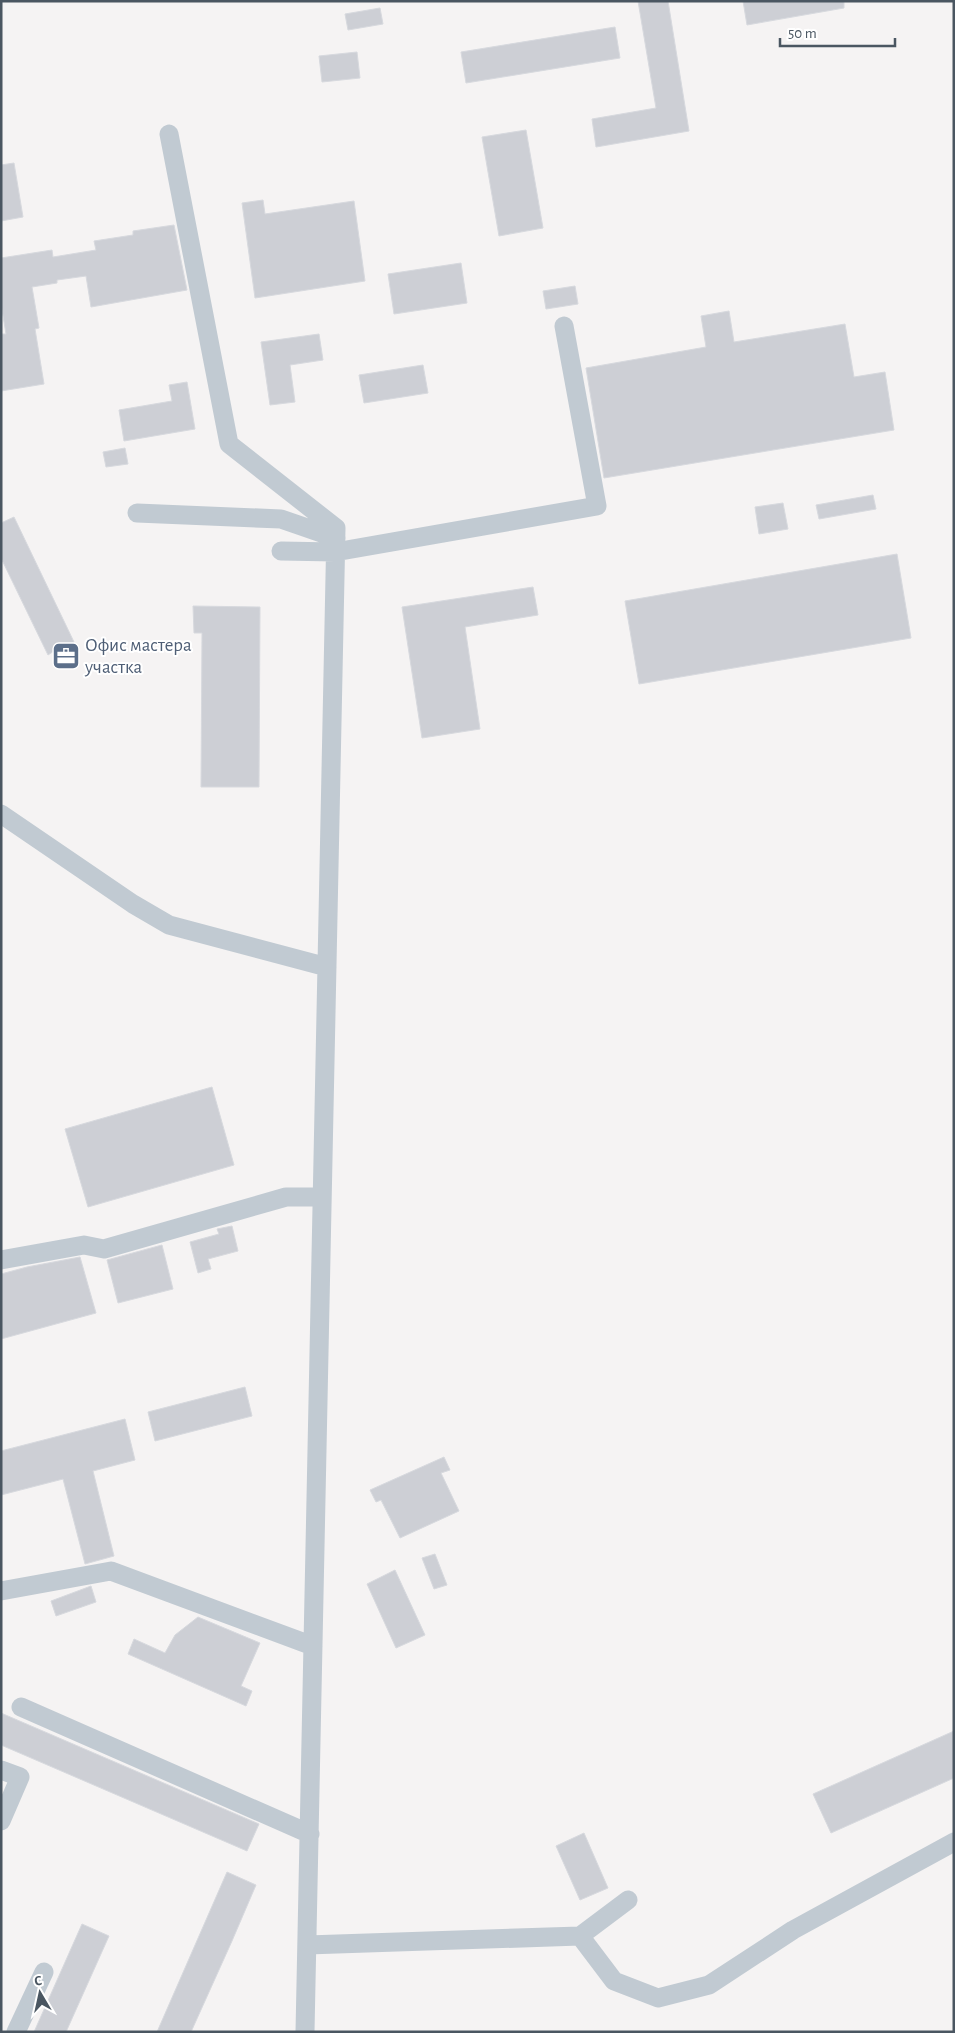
<svg xmlns="http://www.w3.org/2000/svg" width="955" height="2033" font-family="'Alegreya Sans',sans-serif">
<style>
.building{fill:#cdcfd5;stroke:#d7d9de}
.lines{fill:none;stroke-linecap:round;stroke-linejoin:round}
.minor{stroke:#c1cad2;stroke-width:19}
.labels{text-anchor:middle;dominant-baseline:central;stroke-width:4;stroke-linejoin:round;paint-order:stroke}
.service-label{font-size:19px;fill:#4e5e75;stroke:#fff;text-anchor:start}
</style>
<rect width="100%" height="100%" fill="#f5f3f3"/>
<path class="building" d="M638,1H668L689,131L596,147L592,119L656,108Z
M743,1H844V8L747,25Z
M380,8L383,24L348,30L345,14Z
M615,27L620,58L466,83L461,52Z
M357,52L360,78L322,82L319,56Z
M526,130L543,228L499,236L482,137Z
M14,163L23,217L1,221V165Z
M263,200L265,214L354,201L365,281L255,298L242,203Z
M174,225L187,290L91,307L86,276L57,280V283L32,287L39,328L35,329L44,384L1,391V334H6L1,304V258L52,250L53,257L96,250L94,241L133,235V231Z
M461,263L467,303L394,314L388,274Z
M575,286L578,304L546,309L543,291Z
M729,311L734,342L845,324L854,377L885,372L894,430L604,478L586,368L706,347L701,316Z
M319,334L323,360L290,365L295,402L270,405L261,342Z
M423,365L428,393L364,403L359,375Z
M187,382L195,429L124,441L119,410L172,401L169,385Z
M125,448L128,464L106,467L103,452Z
M873,495L876,509L819,519L816,505Z
M783,503L788,529L759,534L755,507Z
M14,517L74,642L70,644L77,658L61,665L54,651L48,655L1,558V523Z
M897,554L911,638L639,684L625,601Z
M533,587L538,615L465,627L480,729L422,738L402,607Z
M193,606L260,607L259,787H201L202,633H194Z
M212,1087L234,1165L88,1207L65,1129Z
M232,1226L238,1251L208,1259L211,1269L198,1273L190,1242L219,1234L217,1229Z
M162,1245L173,1289L118,1303L107,1260Z
M80,1257L96,1313L1,1339V1274L27,1267Z
M245,1387L252,1416L155,1441L148,1412Z
M125,1419L135,1460L93,1471L114,1556L85,1564L63,1479L1,1495V1451Z
M444,1457L450,1470L441,1473L459,1511L400,1538L381,1500L376,1502L370,1490Z
M435,1554L447,1585L434,1589L422,1558Z
M395,1570L425,1635L396,1648L367,1584Z
M91,1586L96,1602L56,1616L51,1601Z
M198,1617L260,1643L241,1686L252,1691L246,1706L128,1654L134,1639L165,1653L175,1635Z
M1,1713L259,1824L247,1851L1,1745Z
M954,1731V1778L831,1833L813,1794Z
M584,1833L608,1888L580,1900L556,1846Z
M227,1872L256,1885L232,1941L191,2032H157Z
M82,1924L109,1936L66,2032H34Z"/>
<g class="lines">
<path class="minor" d="M169,134L229,444L336,528L305,2032
M137,513L281,519L336,538
M281,551L335,552L597,506L564,326
M1,814L133,904L169,925L327,967
M1,1260L84,1245L104,1249L286,1197H322
M1,1591L111,1571L313,1646
M21,1707L310,1834
M1,1770L20,1777L1,1821
M580,1936L614,1981L658,1998L709,1985L793,1930L954,1842
M307,1945L580,1936L628,1900
M16,2032L44,1972"/>
</g>
<defs>
<g id="office-square" transform="scale(1.4375)"><rect x="-9" y="-9" width="18" height="18" rx="4" fill="#5c6f8a" stroke="#fff"/><path d="M-6-3h4V-5.5h4V-3h4V5H-6ZM-1-4.5V-3h2v-1.5ZM-6 0V1H6V0Z" fill="#fff"/></g>
</defs>
<g fill-rule="evenodd">
<use href="#office-square" x="66" y="656"/>
</g>
<g class="labels">
<g class="service-label">
<text x="85" y="645">Офис мастера<tspan x="85" dy="22">участка</tspan></text>
</g>
</g>
<rect width="955" height="2033" fill="none" stroke="#4a5661" stroke-width="5"/>
<g transform="translate(40 1993) rotate(351)" stroke="#ffffff" stroke-width="4" paint-order="stroke">
<path d="M0-4L9 19L0 12L-9 19Z" fill="#4a5661"/>
<text y="-8" font-size="14" font-weight="bold" text-anchor="middle" fill="#4a5661">С</text>
</g>
<path d="M780 38v8h115v-8" fill="none" stroke="#4a5661" stroke-width="2.5"/>
<text x="788" y="38" font-size="15" fill="#4a5661" stroke="#ffffff" stroke-width="4" paint-order="stroke">50 m</text>
</svg>
